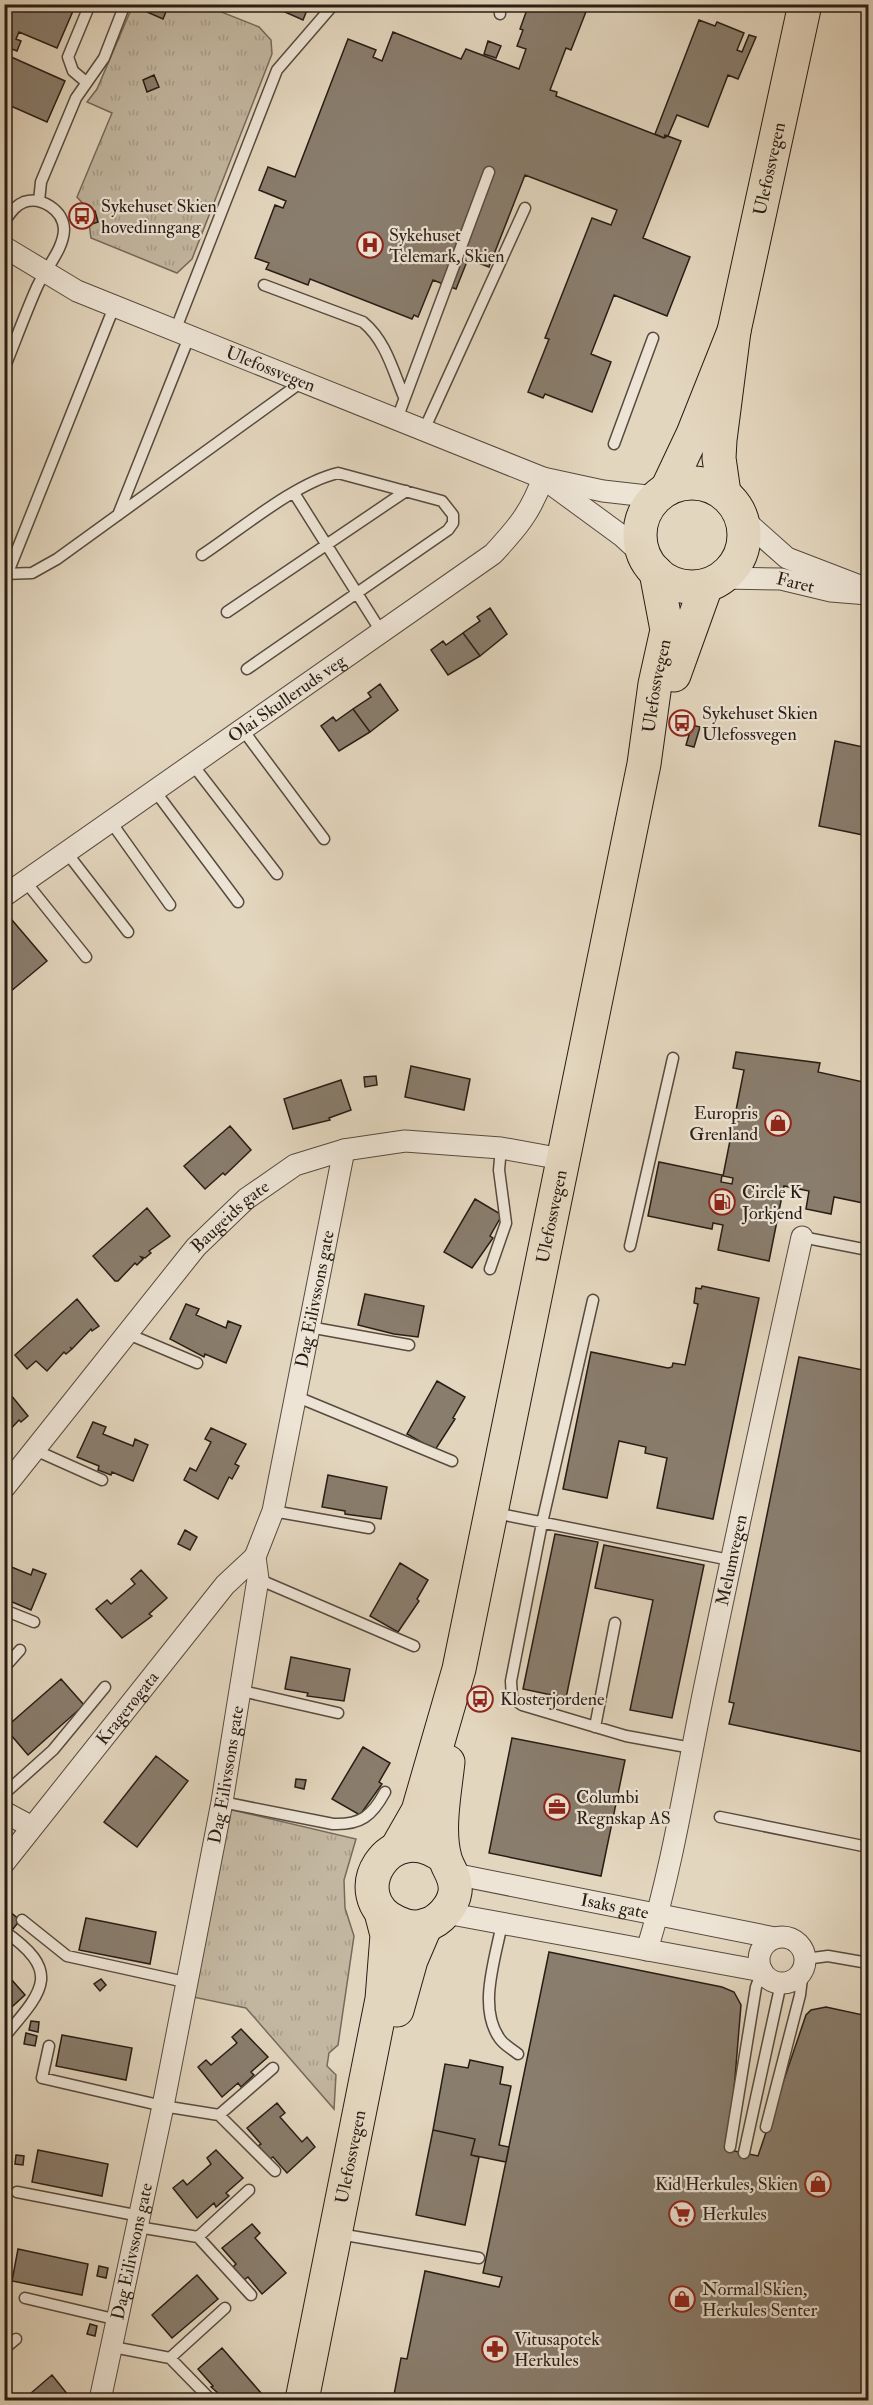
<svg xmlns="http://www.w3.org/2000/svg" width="873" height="2405" font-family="'IM FELL Double Pica',serif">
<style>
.park{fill:url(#park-tufts);stroke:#766a5b;stroke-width:1.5}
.building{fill:#897d6d;stroke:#281d15;stroke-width:1.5}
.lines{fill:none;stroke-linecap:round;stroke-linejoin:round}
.service-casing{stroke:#574b3f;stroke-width:13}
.minor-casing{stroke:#574b3f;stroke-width:23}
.primary-casing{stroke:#281d15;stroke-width:35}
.service{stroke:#ede4d5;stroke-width:10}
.minor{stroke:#ede4d5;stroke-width:21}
.primary{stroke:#e3d6be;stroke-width:33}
.labels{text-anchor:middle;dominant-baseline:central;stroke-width:4.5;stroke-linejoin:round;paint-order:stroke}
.street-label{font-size:18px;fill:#281d15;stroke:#ede4d5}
.poi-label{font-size:18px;fill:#281d15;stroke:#ede4d5;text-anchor:start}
</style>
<defs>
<pattern id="park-tufts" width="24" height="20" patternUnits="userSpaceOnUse" patternTransform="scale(1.5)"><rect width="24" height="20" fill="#c3b7a1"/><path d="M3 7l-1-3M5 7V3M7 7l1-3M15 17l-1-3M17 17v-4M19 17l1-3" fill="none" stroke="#a89d8a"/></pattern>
</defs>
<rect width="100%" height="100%" fill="#e3d6be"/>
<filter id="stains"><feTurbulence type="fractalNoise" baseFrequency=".00333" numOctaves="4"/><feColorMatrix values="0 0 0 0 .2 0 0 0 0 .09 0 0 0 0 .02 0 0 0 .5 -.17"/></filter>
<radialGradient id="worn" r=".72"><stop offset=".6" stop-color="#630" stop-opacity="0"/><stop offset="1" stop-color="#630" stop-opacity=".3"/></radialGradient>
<path class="park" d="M133,5H204L259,27L271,40L272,54L192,259L177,273L91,238L87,208L77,197L112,113L87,102L97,89Z
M228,1809L356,1839L344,1880L345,1908L354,1936L338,2045L329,2053L327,2066L336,2075L334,2109L246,2008L193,1997Z"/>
<path class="building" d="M4,4H51L64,10L67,4H76L57,48L19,32L16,39L21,41L17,51L12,49L9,56L65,81L47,122L4,103V44L11,29L4,26Z
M137,4H169L163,19L136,7Z
M267,4H309V5L303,20Z
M529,4H589L571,50L566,48L550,90L557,92L556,96L664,138L665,135L681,141L643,238L690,257L667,316L614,295L591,354L611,362L592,412L545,394L543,398L528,392L549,339L545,338L592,218L611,225L617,210L525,175L489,267L468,259L456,289L433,280L418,317L414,315L412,319L310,279L308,285L266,269L269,263L255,258L275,205L283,208L286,201L259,190L268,167L295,177L348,39L376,50L373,57L382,61L393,32L461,59L466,49L519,69L526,49L517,46L523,30L520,29Z
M699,20L715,26L717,22L744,33L737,50L742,52L749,35L756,37L738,79L728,75L708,127L677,115L668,136L664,138L655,134Z
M488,41L501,46L496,58L484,54Z
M154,75L159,87L147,92L143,80Z
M4,131L11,134L4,149Z
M95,211L98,222L92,224L90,212Z
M490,608L507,634L480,656L463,633L480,621L477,617Z
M463,633L480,656L448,675L431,650L443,641L446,645Z
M380,684L398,710L370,732L353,709L371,697L368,693Z
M353,709L370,732L339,751L321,726L333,717L336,721Z
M692,725L700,727L694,747L686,745Z
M835,741L868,748V773L863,804L868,805V836L819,826Z
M12,920L47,961L4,997V926Z
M736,1052L820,1063L818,1072L868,1083V1204L834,1197L831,1214L806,1209L809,1191L784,1186L769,1261L718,1250L723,1225L713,1223L712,1229L648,1216L659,1162L722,1175L721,1182L732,1184L733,1178L723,1176L744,1070L733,1068Z
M411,1066L470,1079L464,1110L405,1097Z
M376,1076L377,1085L365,1087L364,1077Z
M341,1080L351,1110L329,1118L330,1120L293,1129L284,1099Z
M230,1126L251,1150L225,1175L223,1173L205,1189L184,1166Z
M475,1199L502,1215L490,1236L493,1238L472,1268L444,1252Z
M147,1208L170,1236L149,1251L151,1253L145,1258L141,1257L143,1259L137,1265L135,1263L118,1281H115L93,1256Z
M702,1286L759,1298L713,1519L657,1508L667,1458L645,1453L646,1447L619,1441L607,1498L563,1489L591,1352L668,1368L672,1367L673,1363L685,1365L698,1304L694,1303L696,1288L701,1289Z
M365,1294L424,1306L418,1337L394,1334L358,1325Z
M77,1299L99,1326L92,1331L91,1329L72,1349L70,1347L72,1349L66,1354L64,1352L47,1371L36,1361L27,1369L15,1355Z
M186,1304L199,1309L196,1315L226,1328L228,1321L241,1326L226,1363L205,1354L204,1357L170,1339Z
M799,1357L868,1371V1753L729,1724L734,1703L729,1702Z
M437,1381L465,1397L453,1418L455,1419L435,1450L407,1434Z
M6,1389L28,1416L21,1422L19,1420L4,1436Z
M93,1422L106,1427L103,1434L133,1446L135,1439L148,1445L133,1481L112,1472L111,1475L98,1470L99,1466L77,1457Z
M211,1428L246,1444L235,1464L239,1466L232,1479L229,1477L218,1499L184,1480L190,1468L196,1471L211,1442L205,1439Z
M328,1475L387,1487L381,1519L345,1514V1511L322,1507Z
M185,1530L197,1537L190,1550L178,1544Z
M555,1534L598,1542L566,1698L523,1689Z
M604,1545L704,1565L672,1718L630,1710L653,1600L595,1588Z
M400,1563L428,1580L417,1599L419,1601L398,1632L370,1616Z
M4,1564L31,1575L33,1569L46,1574L31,1610L10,1601L9,1605L4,1603Z
M141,1570L167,1598L149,1614L152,1616L122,1638L96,1609L107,1600L111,1604L135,1584L131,1579Z
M291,1657L350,1669L344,1701L307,1696L308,1693L285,1689Z
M61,1679L84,1705L28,1755L5,1728Z
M512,1738L625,1760L601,1876L489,1853Z
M363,1747L390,1763L379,1782L382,1784L360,1815L332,1799Z
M156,1756L188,1781L137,1847L104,1822Z
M296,1779L306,1780L304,1789L295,1787Z
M9,1911L20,1920L13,1929L4,1922Z
M86,1918L156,1932L150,1964L79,1950Z
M549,1952L722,1987L734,1992L741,2005L729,2150L744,2153L758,2156L806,2015L811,2010L826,2007L868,2016V2400H393L401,2358L407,2359L425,2271L499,2287L502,2277L483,2273Z
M4,1971L25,1995L4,2014Z
M101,1979L106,1985L100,1991L94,1984Z
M31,2021L39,2022L38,2032L29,2030Z
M241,2029L268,2057L251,2072L254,2075L241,2087L238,2083L222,2097L198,2067L206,2060L211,2065L237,2043L232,2037Z
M26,2033L37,2036L35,2046L24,2044Z
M62,2035L132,2048L126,2080L56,2066Z
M470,2060L503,2067L500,2084L511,2086L499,2145L509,2147L506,2162L471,2155L475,2139L433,2130L445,2064L468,2068Z
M277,2103L285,2113L280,2117L302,2142L307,2137L315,2147L287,2173L273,2157L270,2159L258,2146L261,2144L247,2128Z
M433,2130L475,2139L471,2155L479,2157L465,2225L416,2215Z
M38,2150L108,2164L102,2196L32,2182Z
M216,2150L243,2178L226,2193L229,2196L216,2207L214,2203L197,2218L173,2188L183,2180L187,2185L211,2164L207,2158Z
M16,2155L24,2156L23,2165L15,2164Z
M252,2224L260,2233L255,2238L286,2273L262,2294L248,2277L244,2280L233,2267L236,2264L222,2248Z
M18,2249L88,2264L82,2295L12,2281Z
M99,2266L108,2268L106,2278L97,2276Z
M197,2275L218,2299L172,2338L152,2315Z
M90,2324L97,2326L95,2336L87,2334Z
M222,2348L261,2393L253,2400H226L211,2387L213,2386L198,2369Z
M52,2375L72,2400H23Z"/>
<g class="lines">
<g class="service-casing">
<path id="service" d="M499,4L500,14
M86,82L73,71L68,57L90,4
M39,201L41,182L76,98L104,58L125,4
M4,222C10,214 14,206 24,202C41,196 63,210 64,229C64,249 45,269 37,287C25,314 15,342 4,369
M264,285L363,322C386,341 393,371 404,397
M175,331L277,70L334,4
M397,419L489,172
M424,430L525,208
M614,444L653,338
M294,493L382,633
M118,515L189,337
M202,555C240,530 295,483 338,473L442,501L453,515V523L448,530L247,669
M4,574L32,573L57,559L303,381
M7,575L114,307
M227,612L406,491
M243,730L324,839
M193,765L277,874
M155,791L238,902
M111,822L170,905
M67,853L128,932
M25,881L86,957
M802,1237L868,1250
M630,1246L673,1058
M490,1269L506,1223L499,1170L501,1148
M593,1300L542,1523L511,1681L512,1698L522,1705L626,1736L692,1748
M309,1327L409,1345
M128,1334L197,1363
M295,1396L452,1461
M35,1450L102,1480
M273,1511L369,1528
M495,1513L730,1560
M258,1579L414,1646
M4,1610L34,1622
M4,1668L20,1650
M242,1691L338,1713
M595,1727L615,1623
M4,1794L53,1750L105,1687
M222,1802L333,1824C361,1825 372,1816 385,1792
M720,1817L868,1847
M22,1920L67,1956L185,1982
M502,1923C496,1957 477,2008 500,2039C504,2045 512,2049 518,2054
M4,1931C63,1972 43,1991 4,2037
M805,1959L828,1956L868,1963
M49,2046L42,2078L163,2106L219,2115L275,2171
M219,2115L273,2068
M766,2127L800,1995L803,1970
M730,2147L756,1987L762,1971
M744,2153L781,1983
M17,2192L140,2216
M138,2227L198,2237L251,2295
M351,2236L479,2258
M198,2237L249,2190
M25,2298L118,2320
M113,2347L170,2358L211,2400
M4,2349L16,2339
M170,2358L225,2308"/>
</g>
<g class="minor-casing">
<g id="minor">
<path id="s1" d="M4,247L77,291L543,478L603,491L656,497"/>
<path d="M551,484L622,536L645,557"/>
<path d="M742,518L787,558L865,588"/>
<path id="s2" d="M722,578L781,579L831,591L868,594"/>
<path id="s3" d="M4,896L493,554C517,528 531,512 543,478"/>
<path id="s4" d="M4,1488L196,1247L246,1199L295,1165L344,1150L405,1141L501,1148L562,1159"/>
<path d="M4,1812L32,1827"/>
<path id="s5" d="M4,1863L225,1585L255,1557"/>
<path id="s6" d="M454,1874L775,1938"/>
<path d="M446,1913L762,1971"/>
<circle cx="782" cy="1960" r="23"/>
<path id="s7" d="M647,1950C675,1858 688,1764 708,1671C738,1526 770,1381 802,1237"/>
<path id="s8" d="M100,2400L163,2106L222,1802L258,1579L255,1557L273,1511L344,1150"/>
</g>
</g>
<g class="primary-casing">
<g id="primary">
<path id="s9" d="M734,331L805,4"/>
<circle cx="692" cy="535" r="52"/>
<path d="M667,489L693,434L734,331L720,440L719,458L724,493"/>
<path d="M674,675L706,586"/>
<path id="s10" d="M398,1846L418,1811L459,1669L644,764L655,684L667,630L656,572"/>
<path d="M445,1858C389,1814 342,1897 396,1922C406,1927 415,1929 426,1925C440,1921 453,1906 455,1892C457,1877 448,1870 445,1858C437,1830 445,1790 448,1762"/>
<path d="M397,2010L411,1960L426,1925"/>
<path id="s11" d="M302,2400L382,1999L387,1935L381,1912"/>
</g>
</g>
<use href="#service" class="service"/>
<use href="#minor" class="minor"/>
<use href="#primary" class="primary"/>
</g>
<defs>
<g id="bus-ring" transform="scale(1.35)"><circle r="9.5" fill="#ede4d5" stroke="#8f2418" stroke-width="1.5"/><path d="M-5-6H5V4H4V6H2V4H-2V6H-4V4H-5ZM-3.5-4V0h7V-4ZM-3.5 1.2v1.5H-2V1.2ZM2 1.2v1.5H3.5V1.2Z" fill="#8f2418"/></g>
<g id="hospital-ring" transform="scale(1.35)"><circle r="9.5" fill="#ede4d5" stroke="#8f2418" stroke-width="1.5"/><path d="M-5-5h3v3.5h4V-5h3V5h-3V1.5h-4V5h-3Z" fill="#8f2418"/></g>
<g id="shop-ring" transform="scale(1.35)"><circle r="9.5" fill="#ede4d5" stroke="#8f2418" stroke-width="1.5"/><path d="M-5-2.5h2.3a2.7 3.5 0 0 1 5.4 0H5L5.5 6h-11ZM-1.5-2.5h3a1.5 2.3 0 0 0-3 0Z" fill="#8f2418"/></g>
<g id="fuel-ring" transform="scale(1.35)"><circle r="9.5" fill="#ede4d5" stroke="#8f2418" stroke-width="1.5"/><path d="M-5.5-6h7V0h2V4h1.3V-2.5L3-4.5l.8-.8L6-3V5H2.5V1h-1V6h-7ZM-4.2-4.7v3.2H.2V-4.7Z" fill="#8f2418"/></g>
<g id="office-ring" transform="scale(1.35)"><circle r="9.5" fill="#ede4d5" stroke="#8f2418" stroke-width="1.5"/><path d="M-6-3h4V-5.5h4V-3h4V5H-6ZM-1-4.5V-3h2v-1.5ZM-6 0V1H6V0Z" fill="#8f2418"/></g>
<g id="supermarket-ring" transform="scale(1.35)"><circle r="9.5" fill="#ede4d5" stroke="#8f2418" stroke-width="1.5"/><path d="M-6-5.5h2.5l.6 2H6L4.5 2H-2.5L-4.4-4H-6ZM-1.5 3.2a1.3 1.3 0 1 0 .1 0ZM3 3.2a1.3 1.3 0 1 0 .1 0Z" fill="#8f2418"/></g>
<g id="pharmacy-ring" transform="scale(1.35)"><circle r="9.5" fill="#ede4d5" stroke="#8f2418" stroke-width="1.5"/><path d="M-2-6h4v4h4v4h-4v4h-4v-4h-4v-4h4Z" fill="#8f2418"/></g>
</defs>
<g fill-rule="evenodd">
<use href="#bus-ring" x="82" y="216"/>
<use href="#hospital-ring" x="370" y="245"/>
<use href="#bus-ring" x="682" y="723"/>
<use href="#shop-ring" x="778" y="1123"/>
<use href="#fuel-ring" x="722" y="1202"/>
<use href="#bus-ring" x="480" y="1699"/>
<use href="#office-ring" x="557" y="1807"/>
<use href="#shop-ring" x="818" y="2184"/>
<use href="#supermarket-ring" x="682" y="2214"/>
<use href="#shop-ring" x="682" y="2299"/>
<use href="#pharmacy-ring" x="495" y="2349"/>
</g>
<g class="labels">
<g class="street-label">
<text stroke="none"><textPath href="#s9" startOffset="166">Ulefossvegen</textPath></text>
<text stroke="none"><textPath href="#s1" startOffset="294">Ulefossvegen</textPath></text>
<text stroke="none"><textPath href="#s2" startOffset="74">Faret</textPath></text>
<text stroke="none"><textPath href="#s10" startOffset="1191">Ulefossvegen</textPath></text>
<text stroke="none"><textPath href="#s3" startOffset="345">Olai Skulleruds veg</textPath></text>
<text stroke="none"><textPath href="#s10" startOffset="650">Ulefossvegen</textPath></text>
<text stroke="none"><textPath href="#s4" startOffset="354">Baugeids gate</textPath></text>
<text stroke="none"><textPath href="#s8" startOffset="1124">Dag Eilivssons gate</textPath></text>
<text stroke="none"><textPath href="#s7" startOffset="399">Melumvegen</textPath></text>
<text stroke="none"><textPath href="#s5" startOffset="198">Kragerøgata</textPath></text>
<text stroke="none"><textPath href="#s8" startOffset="638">Dag Eilivssons gate</textPath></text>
<text stroke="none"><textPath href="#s6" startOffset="164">Isaks gate</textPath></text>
<text stroke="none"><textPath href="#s11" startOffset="248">Ulefossvegen</textPath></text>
<text stroke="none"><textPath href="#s8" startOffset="152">Dag Eilivssons gate</textPath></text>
</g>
<g class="poi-label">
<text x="101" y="206">Sykehuset Skien<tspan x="101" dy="21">hovedinngang</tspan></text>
<text x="389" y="235">Sykehuset<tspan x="389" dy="21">Telemark, Skien</tspan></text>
<text x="702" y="713">Sykehuset Skien<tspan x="702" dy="21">Ulefossvegen</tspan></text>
<text x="758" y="1113" text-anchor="end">Europris<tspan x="758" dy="21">Grenland</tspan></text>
<text x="742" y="1192">Circle K<tspan x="742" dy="21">Jorkjend</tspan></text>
<text x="500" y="1699">Klosterjordene</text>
<text x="576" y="1797">Columbi<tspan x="576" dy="21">Regnskap AS</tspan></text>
<text x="798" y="2184" text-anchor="end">Kid Herkules, Skien</text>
<text x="702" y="2214">Herkules</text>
<text x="702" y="2289">Normal Skien,<tspan x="702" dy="21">Herkules Senter</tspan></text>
<text x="514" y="2339">Vitusapotek<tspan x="514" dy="21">Herkules</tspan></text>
</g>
</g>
<rect width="873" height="2405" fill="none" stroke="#e3d6be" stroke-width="24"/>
<rect x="6" y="6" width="861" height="2393" fill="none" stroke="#281d15" stroke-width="3"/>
<rect x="12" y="12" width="849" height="2381" fill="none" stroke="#281d15" stroke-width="1.5"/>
<rect width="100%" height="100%" filter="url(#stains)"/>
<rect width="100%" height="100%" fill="url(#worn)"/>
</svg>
